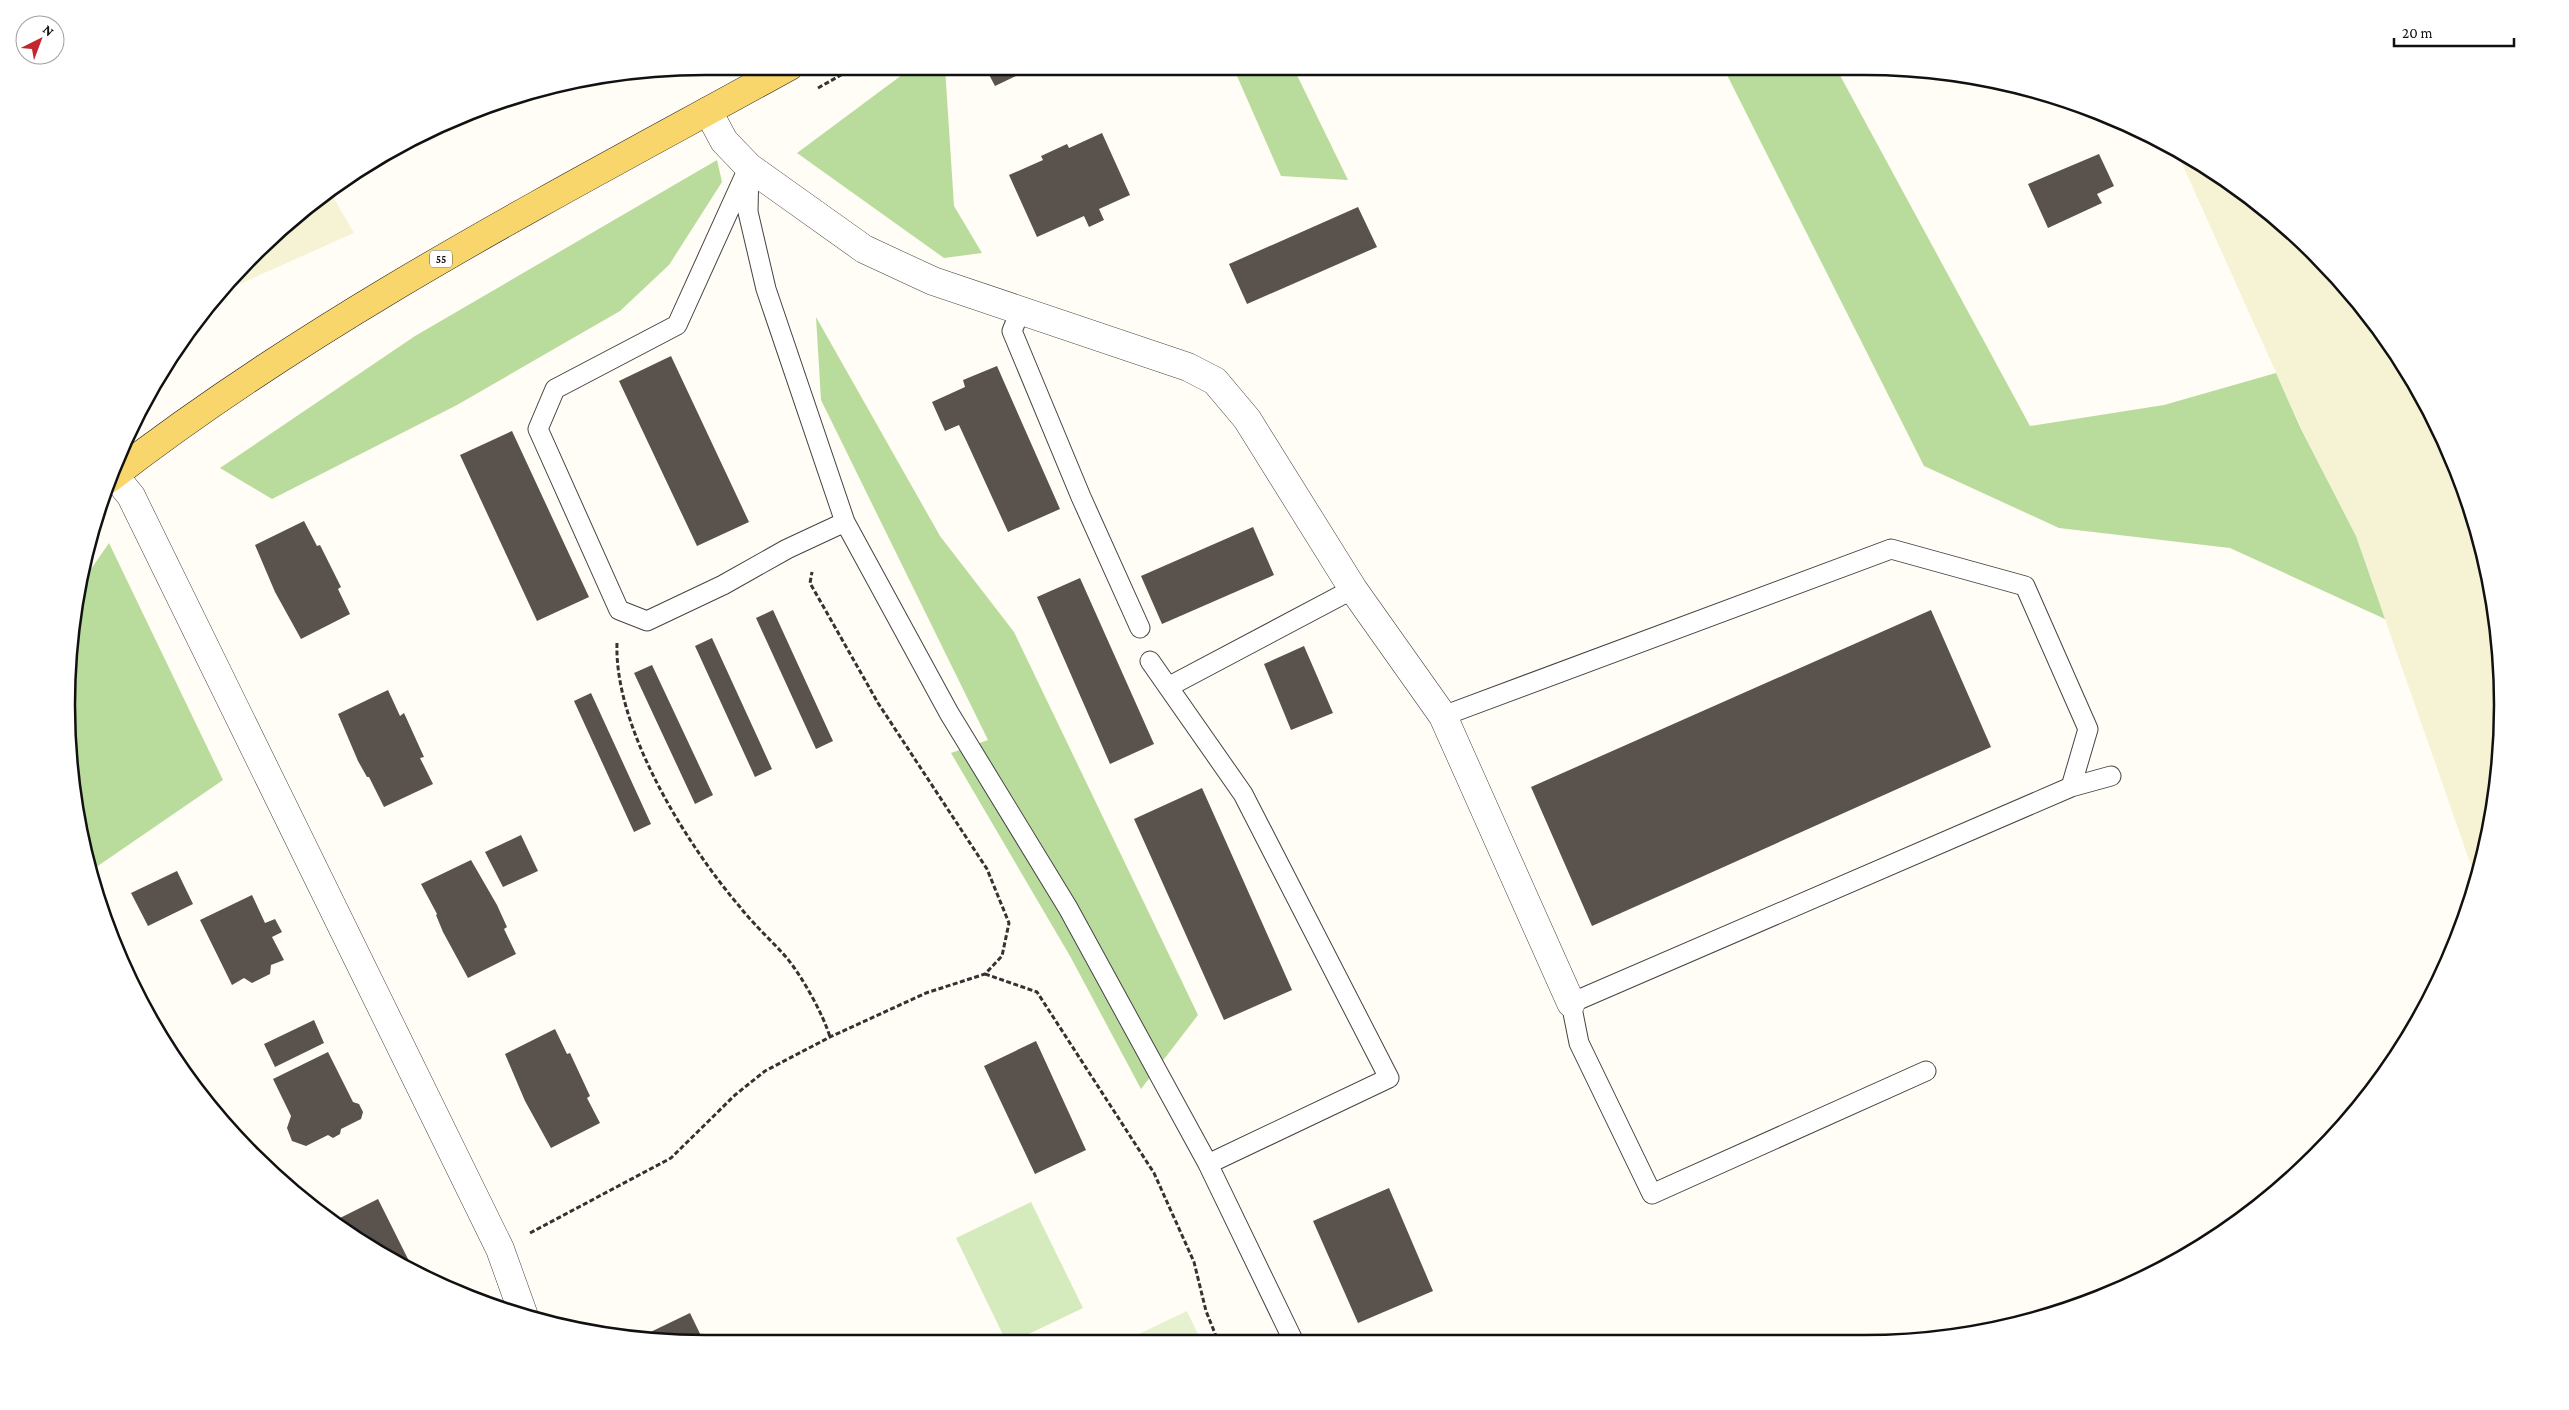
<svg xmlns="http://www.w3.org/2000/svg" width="2569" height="1410" font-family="'Crimson Pro',serif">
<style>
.farmland{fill:#f6f3d4}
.green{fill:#d5ebbd}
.forest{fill:#b9dc9c}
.pitch{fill:#e6f2cf}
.building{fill:#5a524d}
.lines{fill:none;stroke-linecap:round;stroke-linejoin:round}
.lane-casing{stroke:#444;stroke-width:21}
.street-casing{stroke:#444;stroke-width:29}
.primary-casing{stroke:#222;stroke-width:29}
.path{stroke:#333;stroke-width:3;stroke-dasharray:5 2.5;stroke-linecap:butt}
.lane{stroke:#fff;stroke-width:19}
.street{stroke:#fff;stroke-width:28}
.primary{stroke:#f9d66b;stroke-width:28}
.labels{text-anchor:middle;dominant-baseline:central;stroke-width:5;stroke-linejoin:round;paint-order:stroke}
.shield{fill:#fff;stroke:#585858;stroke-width:1}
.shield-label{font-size:11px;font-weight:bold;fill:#111}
.rim{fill:none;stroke:#111;stroke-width:2.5}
</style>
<rect width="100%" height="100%" fill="#fffdf5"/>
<path class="farmland" d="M2175,148L2183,152L2285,225L2371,316L2437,422L2481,539L2501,663L2497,788L2476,880L2356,536L2300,426Z
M329,190L354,233L217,294L225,284L316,198Z"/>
<path class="green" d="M1031,1202L1083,1308L1014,1341H1006L956,1238Z"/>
<path class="forest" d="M914,66L945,67L954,206L982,253L944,258L797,153Z
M1233,67H1293L1348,180L1281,176Z
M1723,67L1836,68L2030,426L2164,405L2276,373L2300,427L2356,536L2385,619L2230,548L2059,528L1924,466Z
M717,160L722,182L669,265L620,311L457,405L272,499L220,468L415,336Z
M816,317L940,536L1014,632L1198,1015L1141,1089L1070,956L951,753L988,740L821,400Z
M109,543L223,780L89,872L68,747V663L80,585Z"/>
<path class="pitch" d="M1187,1311L1201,1341H1124Z"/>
<path class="building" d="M985,67H1035L995,86Z
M1102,133L1130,195L1099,209L1104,220L1089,227L1084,216L1037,237L1009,175L1043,160L1041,156L1067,144L1069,148Z
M2099,154L2114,186L2097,194L2102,203L2048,228L2028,184Z
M1358,207L1377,247L1247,304L1229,264Z
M671,356L749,522L697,546L619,381Z
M997,366L1060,509L1008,532L959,425L945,431L932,402L965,387L963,380Z
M512,431L589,597L537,621L460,455Z
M304,521L317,546L320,545L341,587L338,589L350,614L301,639L275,592L255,545Z
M1253,527L1274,575L1162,624L1141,576Z
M1080,578L1154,744L1110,764L1037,597Z
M773,610L833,741L816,749L756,618Z
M1931,610L1991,747L1592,926L1531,787Z
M712,638L772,769L755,777L695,646Z
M1304,646L1333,713L1291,730L1264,664Z
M652,665L713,795L695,804L634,673Z
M388,690L400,716L404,713L424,757L420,758L433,784L384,807L369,777H367L358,761L338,714Z
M591,693L651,824L634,832L574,701Z
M1202,788L1292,990L1224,1020L1134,819Z
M521,835L538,871L503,887L485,852Z
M471,860L497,905L507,927L504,929L516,954L468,978L443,932L436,915L437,914L421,884Z
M177,871L193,904L148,926L131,893Z
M252,895L265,923L275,919L282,932L272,937L284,960L271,965L270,974L252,983L244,978L232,985L200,920Z
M314,1020L324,1043L275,1067L264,1044Z
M555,1029L567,1054L570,1053L590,1096L587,1098L600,1123L551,1148L525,1101L505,1054Z
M1036,1041L1086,1150L1035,1174L984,1066Z
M328,1052L353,1102L359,1104L363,1112L361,1119L341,1129L340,1134L333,1138L328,1135L306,1146L292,1141L287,1128L291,1116L273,1079Z
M1389,1188L1433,1291L1358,1323L1313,1221Z
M378,1199L410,1263L404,1266L386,1258L332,1222Z
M690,1313L704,1342H664L638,1338Z"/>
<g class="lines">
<g class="lane-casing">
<path id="lane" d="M749,167L748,212L766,289L845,522L949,713L1068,908L1208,1164L1293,1340
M745,175L677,325L555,389L538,429L619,610L647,621L723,585L787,549L845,522
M1021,309L1012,331L1081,497L1140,628
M1150,661L1243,794L1389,1078L1208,1164
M1168,687L1353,589
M1443,716L1891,549L2025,586L2088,729L2071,787
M1926,1071L1652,1194L1579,1043L1571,1003L2071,787L2111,776"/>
</g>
<g class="street-casing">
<path id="street" d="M708,111L724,141L749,167L864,249L933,281L1188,367L1215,381L1247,419L1353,589L1443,716L1571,1003
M114,475L131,496L500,1249L524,1316"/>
</g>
<g class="primary-casing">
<path id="primary" d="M109,479C319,316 558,194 790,66"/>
</g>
<path class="path" d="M818,88L857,66
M92,528L103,519
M617,643C614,728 686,844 740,907C754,925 771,940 786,957C802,976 823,1014 830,1037
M985,974L1037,992L1154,1173L1194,1262L1206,1311L1218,1341
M530,1233L671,1158L735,1095L765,1071L830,1037L926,993L985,974L1002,956L1009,923L987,869L878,703L810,583L812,572"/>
<use href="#lane" class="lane"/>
<use href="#street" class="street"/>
<use href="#primary" class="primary"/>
</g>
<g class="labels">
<rect class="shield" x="430" y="250.5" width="22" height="17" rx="4"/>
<g class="shield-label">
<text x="441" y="259">55</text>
</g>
</g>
<path d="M0 0H2569V1410H0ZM705 75H1864A630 630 0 0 1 2494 705V705A630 630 0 0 1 1864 1335H705A630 630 0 0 1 75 705V705A630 630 0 0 1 705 75Z" fill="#fff" fill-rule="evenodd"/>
<path class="rim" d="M705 75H1864A630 630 0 0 1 2494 705V705A630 630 0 0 1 1864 1335H705A630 630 0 0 1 75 705V705A630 630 0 0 1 705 75Z"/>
<g transform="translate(40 40) rotate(42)"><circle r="24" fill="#ffffff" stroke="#a0a0a0"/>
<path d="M0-4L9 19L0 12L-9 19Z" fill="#c4262e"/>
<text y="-8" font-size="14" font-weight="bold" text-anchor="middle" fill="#111111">N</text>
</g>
<path d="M2394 38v8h120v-8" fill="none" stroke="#111111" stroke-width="2.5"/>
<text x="2402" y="38" font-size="15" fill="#111111" stroke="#ffffff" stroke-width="4" paint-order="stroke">20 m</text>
</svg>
